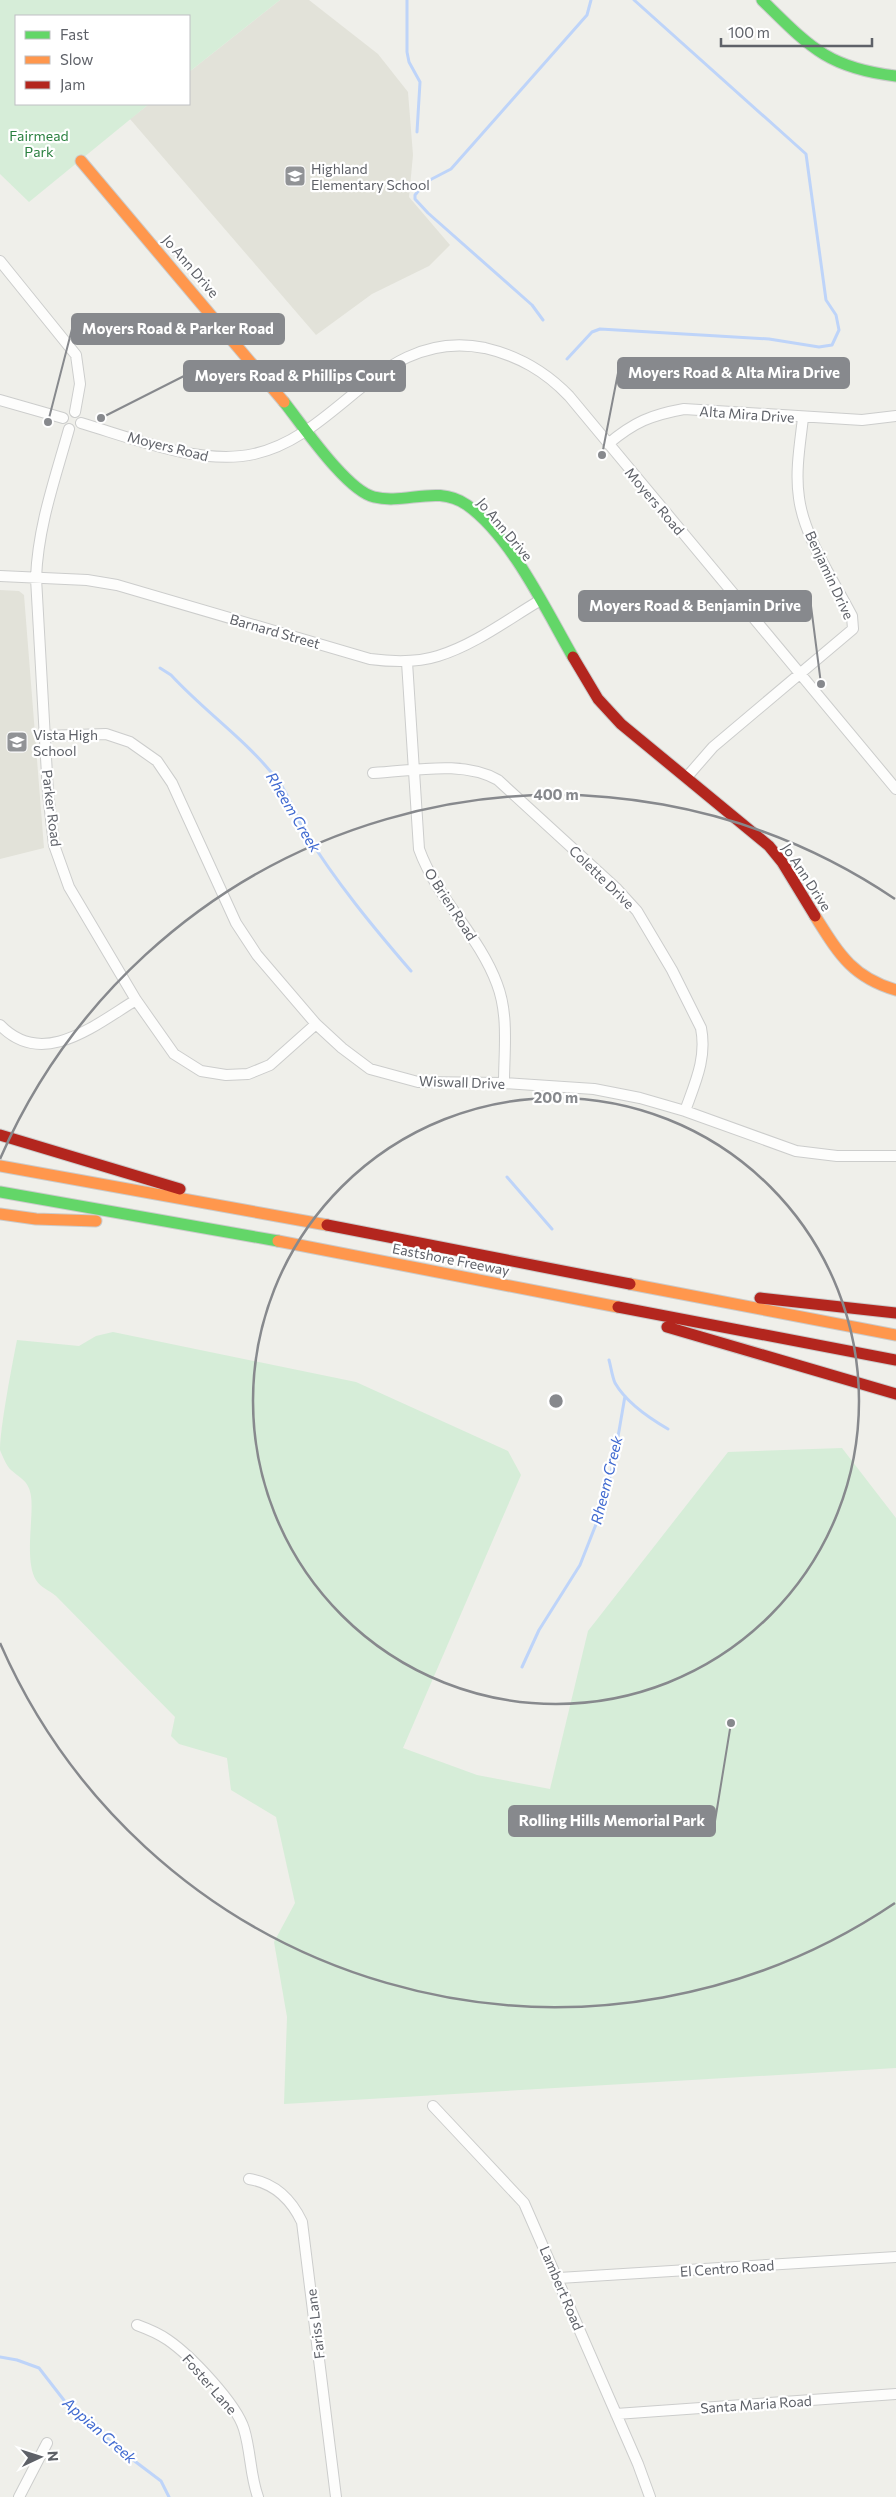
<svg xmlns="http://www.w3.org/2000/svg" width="896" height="2497" font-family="Commissioner,sans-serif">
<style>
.education{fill:#e2e2d9}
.green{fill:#d6edd8}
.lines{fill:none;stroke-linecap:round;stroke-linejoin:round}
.stream{stroke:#bed4f9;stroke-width:3}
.street-casing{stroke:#cccdcc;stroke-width:12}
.fast-casing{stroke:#cacbcb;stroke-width:13}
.slow-casing{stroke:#cacbcb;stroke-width:13}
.jam-casing{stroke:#cacbcb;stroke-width:13}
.street{stroke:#fdfdfc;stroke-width:10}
.fast{stroke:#63d668;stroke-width:11}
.slow{stroke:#ff974d;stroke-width:11}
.jam{stroke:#b3261e;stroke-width:11}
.ring{fill:none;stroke:#87898d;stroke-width:2.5}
.labels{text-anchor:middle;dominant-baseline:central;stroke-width:4.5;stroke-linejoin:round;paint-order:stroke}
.park-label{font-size:14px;fill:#2b8140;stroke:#fff}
.poi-label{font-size:14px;fill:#5e6168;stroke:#fff;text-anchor:start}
.street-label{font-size:14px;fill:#5e6168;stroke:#fff}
.water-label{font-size:15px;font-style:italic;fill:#3f69d0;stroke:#fff}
.centre{fill:#87898d;stroke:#fff;stroke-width:2.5}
.ring-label{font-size:15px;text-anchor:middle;font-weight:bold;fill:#87898d;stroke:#fff;stroke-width:4.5;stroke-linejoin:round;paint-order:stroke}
.leader{fill:none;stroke:#87898d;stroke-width:2}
.callout-dot{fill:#87898d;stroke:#fff;stroke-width:2}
.callout{fill:#87898d;stroke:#87898d;stroke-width:2}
.callout-label{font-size:15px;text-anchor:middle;font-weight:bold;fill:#fff}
</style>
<rect width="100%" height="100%" fill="#efefea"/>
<path class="education" d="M280,0H309L378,54L408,92L413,155L409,197L450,245L429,266L372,294L316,335L130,119L149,104H189V72Z
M0,590L19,591L24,595L44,848L0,859Z"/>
<path class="green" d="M0,0H280L189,72V16H16V104H149L29,202L0,174Z
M113,1332L356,1382L508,1451L521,1475L403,1748L477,1775L550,1789L588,1631L728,1452L842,1448L896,1518V2068L284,2104L287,2017L274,1942L295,1903L276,1817L231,1790L227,1758L179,1744L171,1736L175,1717L56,1596C49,1590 41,1588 36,1580C24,1560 34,1518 31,1496C29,1481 21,1479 11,1470C7,1467 2,1455 0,1450C0,1428 12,1365 17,1340L79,1346L96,1336Z"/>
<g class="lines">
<path class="stream" d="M407,0V52L409,62L420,82L417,132
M543,320L532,305L428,213L415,199V195L426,182L451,169L587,15L591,0
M567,359L592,332L600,329L769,339L819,347L832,345L839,330L836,315L826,300L806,154L634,0
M160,668L171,675C206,713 248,741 279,782C290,797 295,816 305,832C336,882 373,927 411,971
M507,1177L552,1229
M609,1360C611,1367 612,1376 615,1383C626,1402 649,1418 668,1429
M522,1667L539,1630L580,1565L602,1509L614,1460L625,1396
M0,2357L17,2360L39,2368L70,2408L96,2424L112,2444L161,2481L169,2497"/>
<g class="street-casing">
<path id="street" d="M0,261L76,355L80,384L75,412
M0,400L63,418
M81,423C132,438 201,466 254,454C341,435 381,327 485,348C519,356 545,371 569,396L896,789
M69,429C55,479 38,526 36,578L48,793L54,845L69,887L136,1000L174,1054L201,1071L226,1075L248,1074L270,1065L316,1024
M608,444C634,422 651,415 684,409L862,420L896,416
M0,576L87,580L117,585L370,659C393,662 416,663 438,656C474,645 507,620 539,601
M407,662L419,849C437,899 479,935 497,984C509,1015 504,1051 504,1083
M45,736L106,734L130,742L157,761L172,783L236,923L257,955L316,1024L342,1048L370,1069L418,1082L504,1083L594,1089L640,1098L685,1111L796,1151L837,1156H896
M373,773C414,771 462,760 498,780L617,889L637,911L672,970L701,1028C707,1058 695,1083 685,1111
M686,778L713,747L853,629L852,616C834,581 804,537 799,498C795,472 800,444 803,418
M0,1025C43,1070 96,1024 136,1000
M433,2106L524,2203L638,2464L650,2497
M249,2179C275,2183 291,2199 302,2222L336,2497
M559,2278L896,2257
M137,2325C148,2329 158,2333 168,2340C191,2356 236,2403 244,2429C251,2452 250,2475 258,2497
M616,2414L896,2394
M19,2497L47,2443"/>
</g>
<g class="fast-casing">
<path id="fast" d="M762,0C809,46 827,68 896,76
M284,402C303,426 347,491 374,497C406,505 437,484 467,505C511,536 546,610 573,657
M0,1192L278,1241"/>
</g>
<g class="slow-casing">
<path id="slow" d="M81,161L284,402
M815,916C839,954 852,977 896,990
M0,1166L327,1225
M0,1214L36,1219L96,1221
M278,1241L618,1307
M630,1284L896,1335"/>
</g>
<g class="jam-casing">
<path id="jam" d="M573,657L598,699L621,724L769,846L782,862L815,916
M0,1135L180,1189
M327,1225L630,1284
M760,1298L896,1313
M618,1307L896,1360
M667,1327L896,1394"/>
</g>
<use href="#street" class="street"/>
<use href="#fast" class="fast"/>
<use href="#slow" class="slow"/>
<use href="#jam" class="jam"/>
</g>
<g class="ring">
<circle cx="556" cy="1401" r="303"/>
<path d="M895 1903A606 606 0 0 1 0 1643M0 1159A606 606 0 0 1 895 899"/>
</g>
<defs>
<g id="school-square" transform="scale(1.125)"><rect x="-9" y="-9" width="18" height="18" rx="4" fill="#919396" stroke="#fff"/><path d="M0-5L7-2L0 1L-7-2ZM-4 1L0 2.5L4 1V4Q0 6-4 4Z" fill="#fff"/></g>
</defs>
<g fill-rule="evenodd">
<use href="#school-square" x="295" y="176"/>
<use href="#school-square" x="17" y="742"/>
</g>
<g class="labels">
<g class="park-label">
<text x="39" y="135">Fairmead<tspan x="39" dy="16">Park</tspan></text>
</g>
<g class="poi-label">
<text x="311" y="168">Highland<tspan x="311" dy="16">Elementary School</tspan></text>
<text x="33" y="734">Vista High<tspan x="33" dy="16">School</tspan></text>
</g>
<g class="street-label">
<text transform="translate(191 266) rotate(49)">Jo Ann Drive</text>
<text transform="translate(747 414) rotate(4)">Alta Mira Drive</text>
<text transform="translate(168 446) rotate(14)">Moyers Road</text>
<text transform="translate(655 501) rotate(50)">Moyers Road</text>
<text transform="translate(505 529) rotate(50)">Jo Ann Drive</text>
<text transform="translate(830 575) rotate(65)">Benjamin Drive</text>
<text transform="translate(275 631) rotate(16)">Barnard Street</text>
<text transform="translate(52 808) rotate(83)">Parker Road</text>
<text transform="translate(602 877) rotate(44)">Colette Drive</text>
<text transform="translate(807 877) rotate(57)">Jo Ann Drive</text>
<text transform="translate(451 904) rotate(57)">O Brien Road</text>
<text transform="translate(462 1082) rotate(2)">Wiswall Drive</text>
<text transform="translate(451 1259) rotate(11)">Eastshore Freeway</text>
<text transform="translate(727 2268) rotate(-4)">El Centro Road</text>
<text transform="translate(562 2288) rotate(67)">Lambert Road</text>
<text transform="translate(315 2324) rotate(-97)">Fariss Lane</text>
<text transform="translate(210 2384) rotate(49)">Foster Lane</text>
<text transform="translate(756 2404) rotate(-4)">Santa Maria Road</text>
</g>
<g class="water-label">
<text transform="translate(294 812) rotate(59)">Rheem Creek</text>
<text transform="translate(606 1480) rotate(-76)">Rheem Creek</text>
<text transform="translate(100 2430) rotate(41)">Appian Creek</text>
</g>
</g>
<circle cx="556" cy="1401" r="8" class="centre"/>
<g class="ring-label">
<text x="556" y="800">400 m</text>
<text x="556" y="1103">200 m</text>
</g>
<path class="leader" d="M48 422L72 329M602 455L618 373M101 418L184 376M821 684L811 606M731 1723L715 1821"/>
<g class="callout-dot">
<circle cx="48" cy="422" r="5"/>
<circle cx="602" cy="455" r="5"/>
<circle cx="101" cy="418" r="5"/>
<circle cx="821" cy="684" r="5"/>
<circle cx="731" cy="1723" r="5"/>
</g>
<g class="callout">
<rect x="72" y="314" width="212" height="30" rx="5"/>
<rect x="618" y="358" width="231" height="30" rx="5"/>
<rect x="184" y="361" width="221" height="30" rx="5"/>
<rect x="579" y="591" width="232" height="30" rx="5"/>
<rect x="509" y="1806" width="206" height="30" rx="5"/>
</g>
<g class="callout-label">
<text x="178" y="334">Moyers Road &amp; Parker Road</text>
<text x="734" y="378">Moyers Road &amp; Alta Mira Drive</text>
<text x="295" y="381">Moyers Road &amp; Phillips Court</text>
<text x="695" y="611">Moyers Road &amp; Benjamin Drive</text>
<text x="612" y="1826">Rolling Hills Memorial Park</text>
</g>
<rect x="15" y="15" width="175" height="90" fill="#ffffff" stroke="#bfc0c3"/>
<rect x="25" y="31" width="25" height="8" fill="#63d668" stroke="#bfc0c3"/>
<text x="60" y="40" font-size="15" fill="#5e6168">Fast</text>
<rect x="25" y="56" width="25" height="8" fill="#ff974d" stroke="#bfc0c3"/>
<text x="60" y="65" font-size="15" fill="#5e6168">Slow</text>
<rect x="25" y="81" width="25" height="8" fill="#b3261e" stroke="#bfc0c3"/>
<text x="60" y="90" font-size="15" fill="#5e6168">Jam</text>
<g transform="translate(40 2457) rotate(86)" stroke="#ffffff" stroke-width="4" paint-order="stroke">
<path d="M0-4L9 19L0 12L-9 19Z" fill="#5e6168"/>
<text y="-8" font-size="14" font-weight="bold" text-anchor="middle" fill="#5e6168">N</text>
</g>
<path d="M721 38v8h151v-8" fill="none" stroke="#5e6168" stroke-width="2.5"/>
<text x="728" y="38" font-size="15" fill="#5e6168" stroke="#ffffff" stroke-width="4" paint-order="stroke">100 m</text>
</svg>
